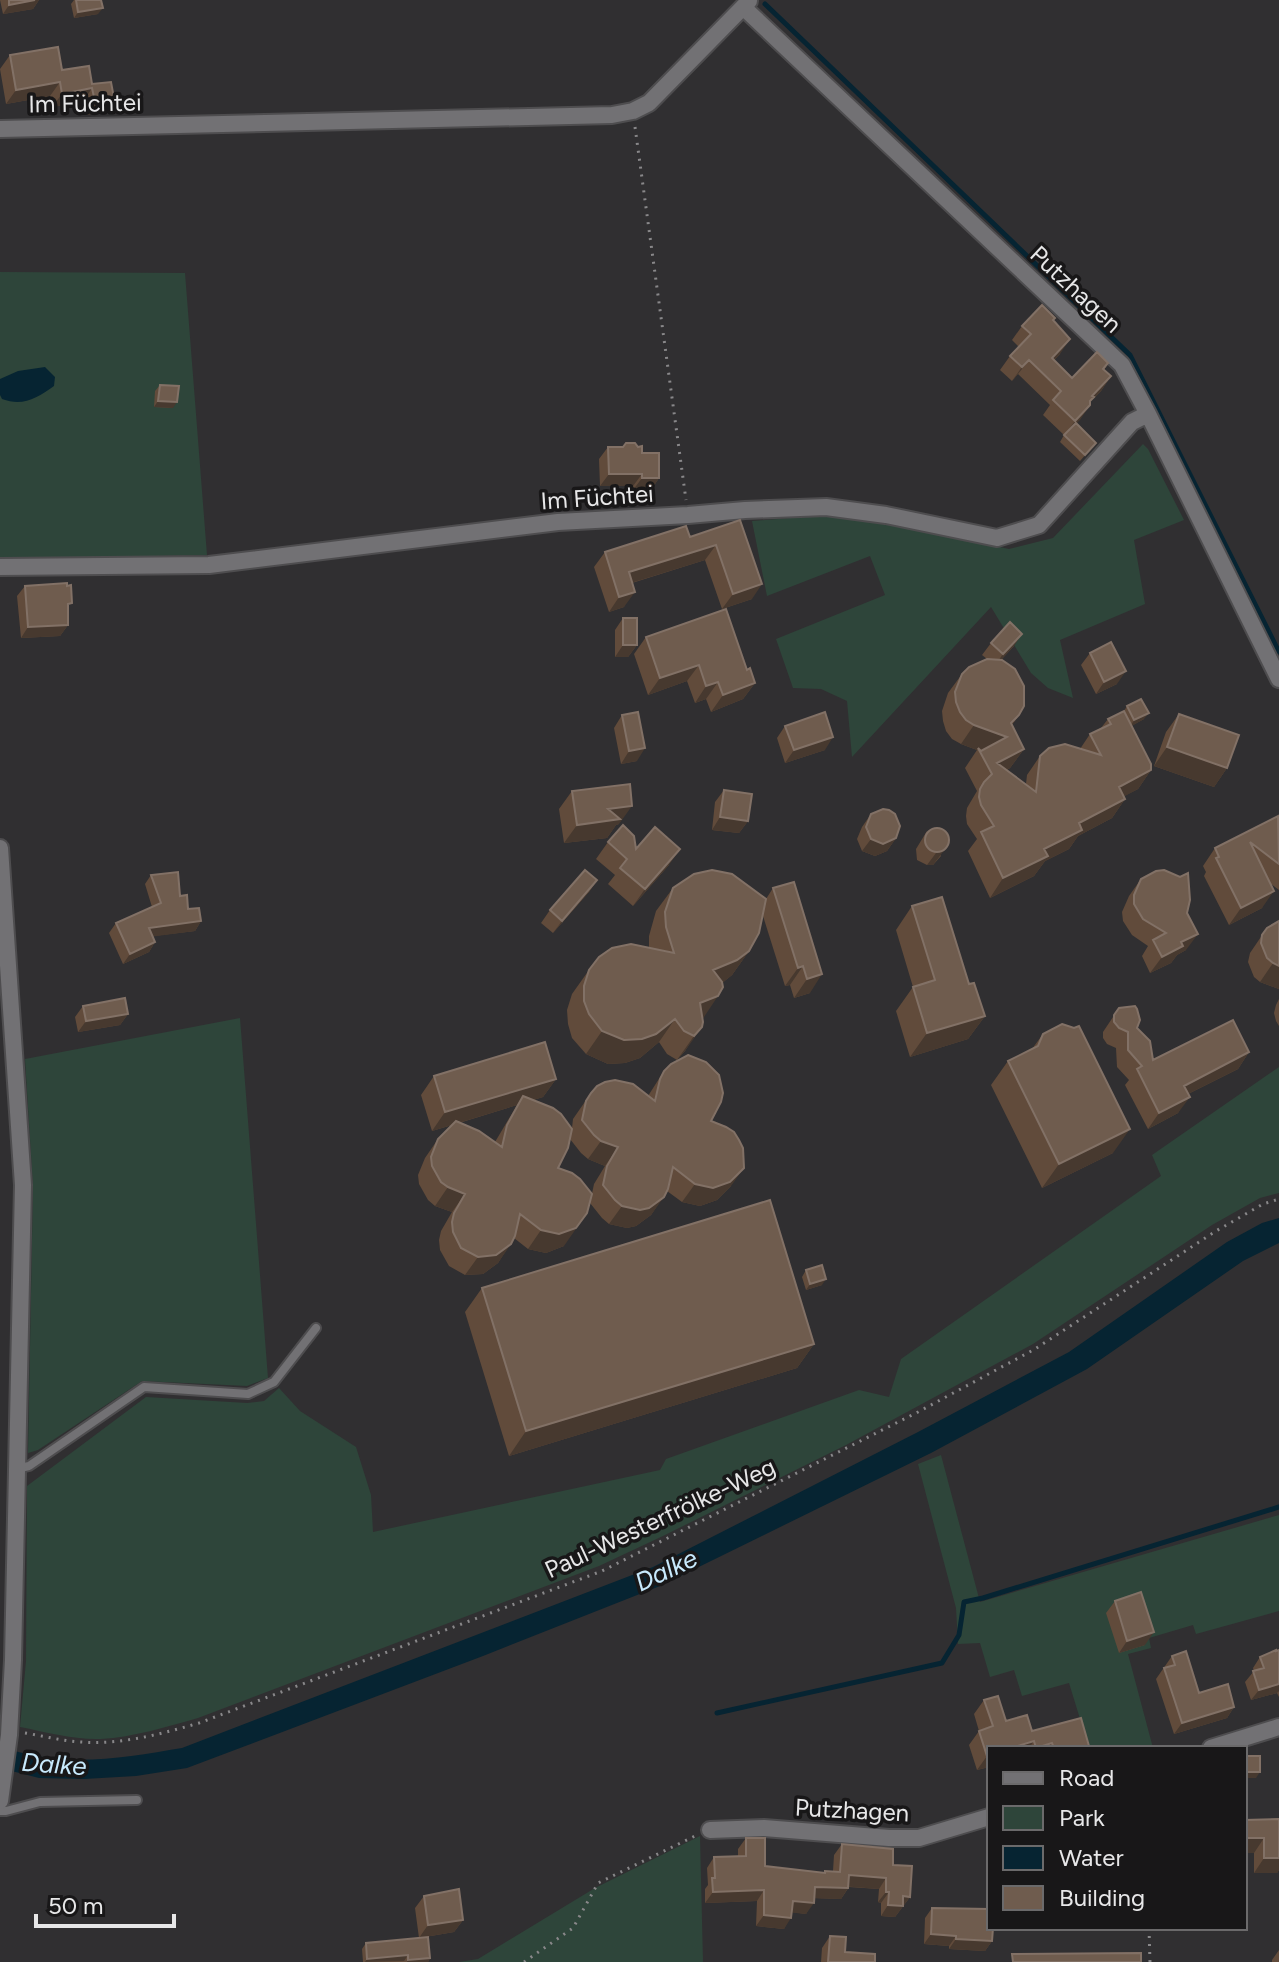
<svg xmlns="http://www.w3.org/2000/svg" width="1279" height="1962" font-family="Figtree,sans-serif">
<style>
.green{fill:#2e453a}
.water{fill:#062432}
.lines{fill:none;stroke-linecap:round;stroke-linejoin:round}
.stream{stroke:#062432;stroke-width:5}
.service-casing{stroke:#4e4d4f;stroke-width:12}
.minor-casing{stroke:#4e4d4f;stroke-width:20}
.path{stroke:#89888a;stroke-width:3;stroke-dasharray:2 6;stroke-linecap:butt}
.service{stroke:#727174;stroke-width:8}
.minor{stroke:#727174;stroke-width:16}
.wall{fill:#614b3b;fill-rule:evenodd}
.shaded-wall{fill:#47392f}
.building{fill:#6f5c4e;stroke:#827166;stroke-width:2}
.labels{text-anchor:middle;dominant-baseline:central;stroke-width:7;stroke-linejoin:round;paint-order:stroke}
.street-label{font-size:24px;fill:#e7e7e8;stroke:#181718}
.water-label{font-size:26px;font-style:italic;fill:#c8eafd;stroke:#181718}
</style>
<rect width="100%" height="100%" fill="#302f31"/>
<path class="green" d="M0,272L185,273L207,555L0,559Z
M1143,444L1148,449L1184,520L1134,540L1145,604L1060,640L1073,698L1048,688L1031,673L991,607L852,757L847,701L821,689L793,688L776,639L885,595L870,556L767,596L752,521L827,515L885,522L1009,549L1053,538Z
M240,1018L268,1378L247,1386L142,1381L38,1450L28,1453L33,1187L25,1059Z
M1279,1067V1193L1260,1198L1212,1225L1033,1344L846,1445L663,1536L599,1566L198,1718C166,1727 134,1737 101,1739C74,1740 46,1732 20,1727L26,1661L27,1486L146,1397L247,1403L264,1401L279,1388L300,1411L356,1447L371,1495L373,1532L660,1470L666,1459L859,1390L889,1397L901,1359L1161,1176L1152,1155Z
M941,1455L980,1602L1279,1515V1611L1196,1634L1193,1625L1149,1638L1151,1648L1128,1654L1153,1748H1089L1069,1683L1022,1696L1014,1670L990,1677L980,1643L958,1644L956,1608L918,1464Z
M700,1836L703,1962H459L478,1959L595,1888Z"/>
<path class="water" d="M45,367L55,377L54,386C37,398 23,407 2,399L0,395V379L18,371Z
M1279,1218V1243L1243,1261L1087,1369L931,1453L660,1586L483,1656L187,1768L136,1776L84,1779L39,1778L0,1768V1747C12,1750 25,1754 37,1756C84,1765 135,1756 182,1748L653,1567L918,1432L1069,1352L1227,1242L1262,1223Z"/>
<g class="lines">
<path class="stream" d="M765,4L1130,355L1279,652
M717,1713L942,1663L959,1635L964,1602L983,1598L1279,1507"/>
<g class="service-casing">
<path id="service" d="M16,1469L29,1466L144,1387L248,1394L274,1382L316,1328
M0,1811H6L40,1802L137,1800"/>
</g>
<g class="minor-casing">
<path id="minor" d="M743,7L1122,365L1148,414L1279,679
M0,129L612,115L633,111L649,103L749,1
M0,567L209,565L558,522L688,515L745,510L826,507L886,515L997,538L1039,525L1132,422L1148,414
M0,848L23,1185L13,1660L9,1735L0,1801
M1211,1748L1279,1727
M710,1830L764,1828L889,1838H919L989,1817"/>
</g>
<path class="path" d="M635,127L686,500
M25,1733C44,1736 62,1741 81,1742C121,1745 161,1734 199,1723L602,1571L918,1412L1035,1349L1216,1231L1263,1204L1279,1199
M1149,1928L1150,1962
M524,1962L573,1928L598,1883L695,1836"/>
<use href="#service" class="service"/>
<use href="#minor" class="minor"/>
</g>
<path class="wall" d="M0,0H39L33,9L3,14Z
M74,0H101L98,14L74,18L71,4Z
M10,55L62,70L92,84L104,112L85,115L83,102L52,107L50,96L6,104L0,69Z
M1054,320L1060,354L1054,360L1072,378L1108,363L1104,370L1111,376L1101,391L1090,402L1076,424L1096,443L1080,461L1060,442L1064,435L1043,415L1050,405L1018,374L1012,381L1000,370L1010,356L1019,347L1012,340L1022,326Z
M160,385L173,408L154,407L155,391Z
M608,447L642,453L659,478L651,490H633V486H600L599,459Z
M740,520L752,599L722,609L705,560L632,583L624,607L609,612L594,567L605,552L690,537Z
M25,586L68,625L60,636L21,638L17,596Z
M623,618L637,645L628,657H615V630Z
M646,637L747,670L755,683L743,699L711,712L706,699L695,703L687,681L648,695L634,654Z
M991,643L1014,646L1001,660L1019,715L1012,725L1024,749L1010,768L1007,770L1026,784L1027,775L1040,756L1080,749L1090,734L1101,728L1108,719L1124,711L1127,706L1144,719L1131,726L1151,770L1138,789L1124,796L1125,799L1112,818L1078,836L1069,849L1045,861L1034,876L990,898L968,851L977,839L967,824L966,816L967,808L977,791L965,768L977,750L961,744L952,739L946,731L943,721L942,711L948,693L962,674L987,659L982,655Z
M1090,653L1117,684L1096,694L1081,665Z
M1179,714L1227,768L1214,787L1154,766L1166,732Z
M622,715L637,761L621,764L614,728Z
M785,726L825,750L785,763L777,738Z
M724,790L748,821L739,833L712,830L715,802Z
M572,791L619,824L616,825L607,838L564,843L559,809Z
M871,814L896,838L887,851L875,856L862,851L857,839L862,827Z
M1279,818V890L1271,884L1262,908L1229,925L1204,876L1206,872L1203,866L1215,848Z
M927,831L941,856L933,865H927L917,860L916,849Z
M608,842L636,849L669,865L633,906L608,884L615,875L596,859Z
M151,875L180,896L188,909L201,921L195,931L153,936L155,942L149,952L123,964L109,933L116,923L152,907L145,884Z
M1141,879L1187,913L1186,950L1177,955L1171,963L1150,973L1142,956L1148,946L1132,935L1123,921L1122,912L1129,896Z
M597,880L589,892L553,933L541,923L550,910Z
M794,882L810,993L794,998L790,985L785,986L763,916L749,951L732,975L722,983L703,1018V1022L685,1051L677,1060L667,1054L659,1042L640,1058L625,1063L608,1064L586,1054L572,1038L568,1024L567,1010L572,994L589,970L649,948V936L656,911L673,888L766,899L773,888Z
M912,906L969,984L985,1016L968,1039L910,1057L896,1011L913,987L896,930Z
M1279,921V989L1260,982L1254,977L1248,962L1250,953L1267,928Z
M1279,999V1026L1276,1021L1274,1013L1276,1005Z
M83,1006L128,1014L120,1025L78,1032L75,1017Z
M1119,1008L1137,1028L1153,1060L1249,1052L1238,1069L1188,1094L1178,1113L1148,1129L1125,1085L1129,1080L1117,1067L1116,1048L1107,1044L1103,1038V1032Z
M1043,1034L1113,1153L1042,1188L991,1085L1008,1061L1032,1049Z
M664,1071L711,1121L731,1186L717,1200L700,1206L682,1202L667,1191L651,1215L636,1226L627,1228L609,1224L602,1218L590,1203L594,1184L605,1166L588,1159L581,1153L570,1139L558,1168L564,1246L546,1253L528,1249L514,1238L498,1263L483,1274L465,1275L449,1266L440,1250L439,1240L441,1231L452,1212L435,1206L428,1200L419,1184L418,1175L425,1158L438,1139L452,1125L432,1131L421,1095L434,1076L556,1079L543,1097L533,1100L572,1128L573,1119L591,1093L648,1096ZM517,1105L495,1142L459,1123Z
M806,1270L822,1285L806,1290L802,1277Z
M482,1288L814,1344L797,1368L509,1456L465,1312Z
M1115,1601L1145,1645L1119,1653L1106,1613Z
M1279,1650V1697L1277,1693L1251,1700L1245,1682L1254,1671L1253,1668L1260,1657Z
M1172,1656L1199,1693L1234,1707L1227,1718L1174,1734L1156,1679Z
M984,1700L1006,1721L1032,1731L1088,1748H989V1767L977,1770L969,1745L979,1731L974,1714Z
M1279,1819V1870L1277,1873H1254V1853H1245Z
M746,1838L765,1866L823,1873L825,1871H833L834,1855L842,1844L893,1865L910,1897L895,1917L881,1916V1903L878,1902L879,1889L849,1887L841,1899L814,1898L806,1914L792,1912L784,1929L756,1926L757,1901L705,1903V1889L708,1885L707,1868L714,1857L738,1856V1849Z
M424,1896L463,1920L454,1932L419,1938L415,1908Z
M932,1908L992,1941L985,1951L949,1949V1946L924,1944L925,1918Z
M830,1936L845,1952L875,1962H821L822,1948Z
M366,1943L430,1958L428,1962H363L362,1949Z
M1279,1950V1962H1272V1960Z"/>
<path class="shaded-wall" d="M35,0H39L33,9L3,14L9,5Z
M103,8L98,14L74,18L78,12Z
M60,82L50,96L6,104L16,90Z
M92,88L83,102L52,107L62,94Z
M114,98L104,112L85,115L95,102Z
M1070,339L1060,354L1041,372L1052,358Z
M1029,360L1018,374L1012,381L1022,367Z
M1111,376L1101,391L1090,402L1083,412L1092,396Z
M158,401L177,402L173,408L154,407Z
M1090,405L1080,420L1064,436L1075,421Z
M609,474H642L633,486H600Z
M642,478H659L651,490H633Z
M716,545L705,560L618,587L629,572Z
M762,584L752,599L722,609L733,594Z
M635,592L624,607L609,612L619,597Z
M68,625L60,636L21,638L28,627Z
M1022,634L1014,646L994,667L1003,654Z
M623,645H637L628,657H615Z
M699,665L687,681L648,695L660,678Z
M1126,671L1117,684L1096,694L1104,682Z
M718,682L706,699L695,703L706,686Z
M755,683L743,699L711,712L723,695Z
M1149,713L1144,719L1130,727L1134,720Z
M1019,715L1004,736L1007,737L980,751L978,748L977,750L961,744L974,725L1011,723Z
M833,737L825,750L785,763L794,750Z
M1167,747L1227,768L1214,787L1154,766Z
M645,748L637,761L621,764L629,751Z
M1024,749L1010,768L988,780L997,763Z
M1151,770L1138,789L1106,806L1119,787Z
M1125,799L1112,818L1078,836L1069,849L1045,861L1034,876L990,898L1003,878L1079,823Z
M632,806L619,824L616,825L607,838L564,843L577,825L608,809Z
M720,817L748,821L739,833L712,830Z
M896,838L887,851L875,856L862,851L871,839Z
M949,844L933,865H927L936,853Z
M680,849L669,865L633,906L645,889Z
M597,880L589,892L553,933L562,921Z
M1274,891L1262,908L1229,925L1241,908Z
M201,921L195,931L142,938L149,928Z
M1198,934L1186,950L1177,955L1171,963L1150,973L1162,957L1181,942Z
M155,942L149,952L123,964L130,954Z
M749,951L732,975L721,984L713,970Z
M1273,963L1279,966V989L1260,982Z
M803,966L790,985L785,986L798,968Z
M822,974L810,993L794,998L807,979Z
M718,996L702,1020L700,1003Z
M128,1014L120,1025L78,1032L86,1021Z
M985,1016L968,1039L910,1057L927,1033Z
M675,1019L659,1042L640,1058L625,1063L608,1064L586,1054L602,1031Z
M702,1027L685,1051L677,1060L694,1036Z
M1249,1052L1238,1069L1172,1102L1184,1086Z
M556,1079L543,1097L518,1105L523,1096L517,1105L432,1131L445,1112Z
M1190,1097L1178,1113L1148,1129L1159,1113Z
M1130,1129L1113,1153L1042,1188L1059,1164Z
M601,1141L618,1147L605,1166L588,1159Z
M744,1168L731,1186L717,1200L700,1206L682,1202L695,1184Z
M448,1187L465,1194L452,1212L435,1206Z
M664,1197L651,1215L636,1226L627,1228L609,1224L622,1206Z
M587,1213L564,1246L546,1253L528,1249L541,1230Z
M511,1244L498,1263L483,1274L465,1275L478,1257Z
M826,1279L822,1285L806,1290L810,1284Z
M814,1344L797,1368L509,1456L526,1431Z
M1154,1632L1145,1645L1119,1653L1127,1641Z
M1279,1684V1691L1277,1693L1251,1700L1259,1690Z
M1234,1707L1227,1718L1174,1734L1182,1723Z
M1034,1741L1029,1748H1011Z
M1052,1743L1049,1748H1037Z
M989,1755V1767L977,1770L987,1756Z
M1245,1772H1260L1256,1778H1245Z
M1245,1838H1264L1254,1853H1245Z
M1264,1858H1279V1870L1277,1873H1254Z
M849,1875L886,1878L879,1889L841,1886Z
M815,1887L848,1888L841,1899L808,1898Z
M764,1890L757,1901L705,1903L713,1892Z
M886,1892H889L881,1903L878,1902Z
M903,1896L910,1897L895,1917L881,1916L888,1905Z
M793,1901L814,1903L806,1914L786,1912Z
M764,1915L791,1918L784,1929L756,1926Z
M463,1920L454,1932L419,1938L428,1925Z
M931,1934L956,1936L949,1946L924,1944Z
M956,1939L992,1941L985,1951L949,1949Z
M408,1955L404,1961L365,1962L367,1959Z
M430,1958L428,1962H407L408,1960Z"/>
<path class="building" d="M9,0H35L9,5Z
M76,0H101L103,8L78,12Z
M58,47L62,70L89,66L92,84L111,82L114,98L95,102L92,88L62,94L60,82L16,90L10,55Z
M1042,305L1055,318L1053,320L1070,339L1052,358L1072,378L1097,352L1108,363L1103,369L1111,376L1092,396L1094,397L1090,401V405L1075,421L1053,400L1061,391L1029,360L1022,367L1010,356L1031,334L1022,326Z
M160,385L179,386L177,402L158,401Z
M1076,423L1096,443L1085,455L1064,435Z
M626,443H635L638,447L642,446V453H659V478H642V474H609L608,447H623Z
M740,520L762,584L733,594L716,545L629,572L635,592L619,597L605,552L686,526L690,537Z
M67,583V586L71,585L72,603L68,604V625L28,627L25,586Z
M726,609L747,670L750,668L755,683L723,695L718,682L706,686L699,665L660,678L646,637Z
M623,618H637V645H623Z
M1010,622L1022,634L1003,654L991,643Z
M1111,642L1126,671L1104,682L1090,653Z
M987,659L1002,660L1015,669L1024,686V706L1019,715L1011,723L1024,749L997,763L1036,792L1040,756L1049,748L1065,744L1101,755L1090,734L1111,724L1108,719L1124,711L1151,764V770L1119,787L1125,799L1079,823L1082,830L1044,849L1048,856L1003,878L981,832L994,826L981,805L979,797L980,789L984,782L992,774L978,748L981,751L1007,737L974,725L966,720L960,712L956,702L955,692L962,674L969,667Z
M1141,699L1149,713L1134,720L1127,706Z
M638,712L645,748L629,751L622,715Z
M825,712L833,737L794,750L785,726Z
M1179,714L1239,735L1227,768L1167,747Z
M630,784L632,806L608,809L620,819L577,825L572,791Z
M724,790L752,794L748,821L720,817Z
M883,809L889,810L895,814L900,826L896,838L883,844L871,839L866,827L871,814Z
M1278,816L1279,864L1250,842L1274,891L1241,908L1216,858L1219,857L1215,848Z
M623,825L634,836L636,849L655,827L680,849L645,889L620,868L627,859L608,842Z
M925 840a12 12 0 1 1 24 0a12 12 0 1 1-24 0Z
M585,870L597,880L562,921L550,910Z
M712,870L732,874L766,899L759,933L749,951L737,960L713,970L722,982L723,987L718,996L700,1003L703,1022L702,1027L694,1036L684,1031L675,1019L656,1034L642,1039L624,1040L602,1031L589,1014L584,1001V986L589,970L599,957L612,948L631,944L674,953L666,927L665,912L673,888L694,874Z
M1164,870L1180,877L1188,873L1190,900L1187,913L1198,934L1181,942L1183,946L1162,957L1153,940L1166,933L1143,919L1134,904V895L1141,879L1156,871Z
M178,872L180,896L187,895L188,909L199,908L201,921L149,928L155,942L130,954L116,923L161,903L151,875Z
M794,882L822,974L807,979L803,966L798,968L773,888Z
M942,897L969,984L974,983L985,1016L927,1033L913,987L935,980L912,906Z
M1279,921V966L1273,963L1267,958L1261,943L1262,935L1267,928Z
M125,998L128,1014L86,1021L83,1006Z
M1135,1006L1137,1009L1140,1020L1137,1028L1150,1041L1153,1060L1233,1020L1249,1052L1184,1086L1190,1097L1159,1113L1137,1069L1142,1066L1128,1050V1032L1119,1028L1114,1022V1015L1119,1008Z
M1062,1024L1074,1028L1079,1026L1130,1129L1059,1164L1008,1061L1038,1046L1043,1034Z
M545,1042L556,1079L445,1112L434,1076Z
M688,1055L706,1062L719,1075L723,1093L721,1102L711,1121L726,1127L734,1132L739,1140L743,1148L744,1168L730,1182L713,1188L695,1184L673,1167L668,1189L664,1197L649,1208L640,1210L622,1206L615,1200L603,1185L607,1166L618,1147L601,1141L594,1135L582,1120L586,1101L591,1093L597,1086L605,1082L615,1080L633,1084L655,1101L660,1079L664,1071L671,1064Z
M523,1096L553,1108L561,1114L572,1129L568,1148L558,1168L572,1173L580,1179L592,1194L587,1213L576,1228L559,1234L541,1230L520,1214L515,1236L511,1244L496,1255L478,1257L461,1248L453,1232L452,1222L454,1213L465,1194L448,1187L441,1182L432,1166L431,1157L438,1139L456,1121L479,1131L502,1147L507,1125Z
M770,1200L814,1344L526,1431L482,1288Z
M822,1265L826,1279L810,1284L806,1270Z
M1141,1592L1154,1632L1127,1641L1115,1601Z
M1276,1650V1651L1279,1650V1684L1259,1690L1253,1671L1264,1668L1260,1657Z
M1186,1651L1199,1693L1228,1684L1234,1707L1182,1723L1164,1668L1175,1665L1172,1656Z
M998,1696L1006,1721L1027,1715L1032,1731L1081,1718L1089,1746L1081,1748H1054L1052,1743L1036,1748L1034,1741L1011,1748H989V1755L987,1756L979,1731L993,1726L984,1700Z
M1245,1756H1260V1772H1245Z
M1279,1819V1858H1264V1838H1245V1820Z
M746,1838H765V1866L825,1873V1871L840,1872L842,1844L893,1849V1865L912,1866L910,1897L903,1896V1906L888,1905L889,1892H886V1878L849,1875L848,1888L815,1887L814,1903L793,1901L791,1918L764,1915V1890L713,1892L712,1878H715L714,1857L746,1856Z
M459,1889L463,1920L428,1925L424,1896Z
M932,1908L989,1909V1928H993L992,1941L956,1939V1936L931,1934Z
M830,1936L846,1937L845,1952L875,1954V1962H828Z
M428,1937L430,1958L408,1960V1955L367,1959L366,1943Z
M1141,1953V1962H1013L1012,1954Z"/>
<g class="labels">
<g class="street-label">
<text transform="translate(85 103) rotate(-1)">Im Füchtei</text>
<text transform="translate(1076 289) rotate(43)">Putzhagen</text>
<text transform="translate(597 497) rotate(-4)">Im Füchtei</text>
<text transform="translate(660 1518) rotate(-25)">Paul-Westerfrölke-Weg</text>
<text transform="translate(852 1810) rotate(3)">Putzhagen</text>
</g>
<g class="water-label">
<text transform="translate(666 1570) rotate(-25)">Dalke</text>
<text transform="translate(54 1764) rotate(4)">Dalke</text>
</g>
</g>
<rect x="987" y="1746" width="260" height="184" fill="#181718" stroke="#6b6a6b" stroke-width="2"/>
<rect x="1003" y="1772" width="40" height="12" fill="#727174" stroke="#6b6a6b" stroke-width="2"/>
<text x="1059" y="1786" font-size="24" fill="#e7e7e8">Road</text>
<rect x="1003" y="1806" width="40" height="24" fill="#2e453a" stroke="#6b6a6b" stroke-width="2"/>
<text x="1059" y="1826" font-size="24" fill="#e7e7e8">Park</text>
<rect x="1003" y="1846" width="40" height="24" fill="#062432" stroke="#6b6a6b" stroke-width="2"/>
<text x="1059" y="1866" font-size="24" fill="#e7e7e8">Water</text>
<rect x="1003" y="1886" width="40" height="24" fill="#6f5c4e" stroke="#6b6a6b" stroke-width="2"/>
<text x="1059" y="1906" font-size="24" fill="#e7e7e8">Building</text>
<path d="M36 1914v12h138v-12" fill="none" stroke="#e7e7e8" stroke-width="4"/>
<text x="48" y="1914" font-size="24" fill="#e7e7e8" stroke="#181718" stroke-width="6" paint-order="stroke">50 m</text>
</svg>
